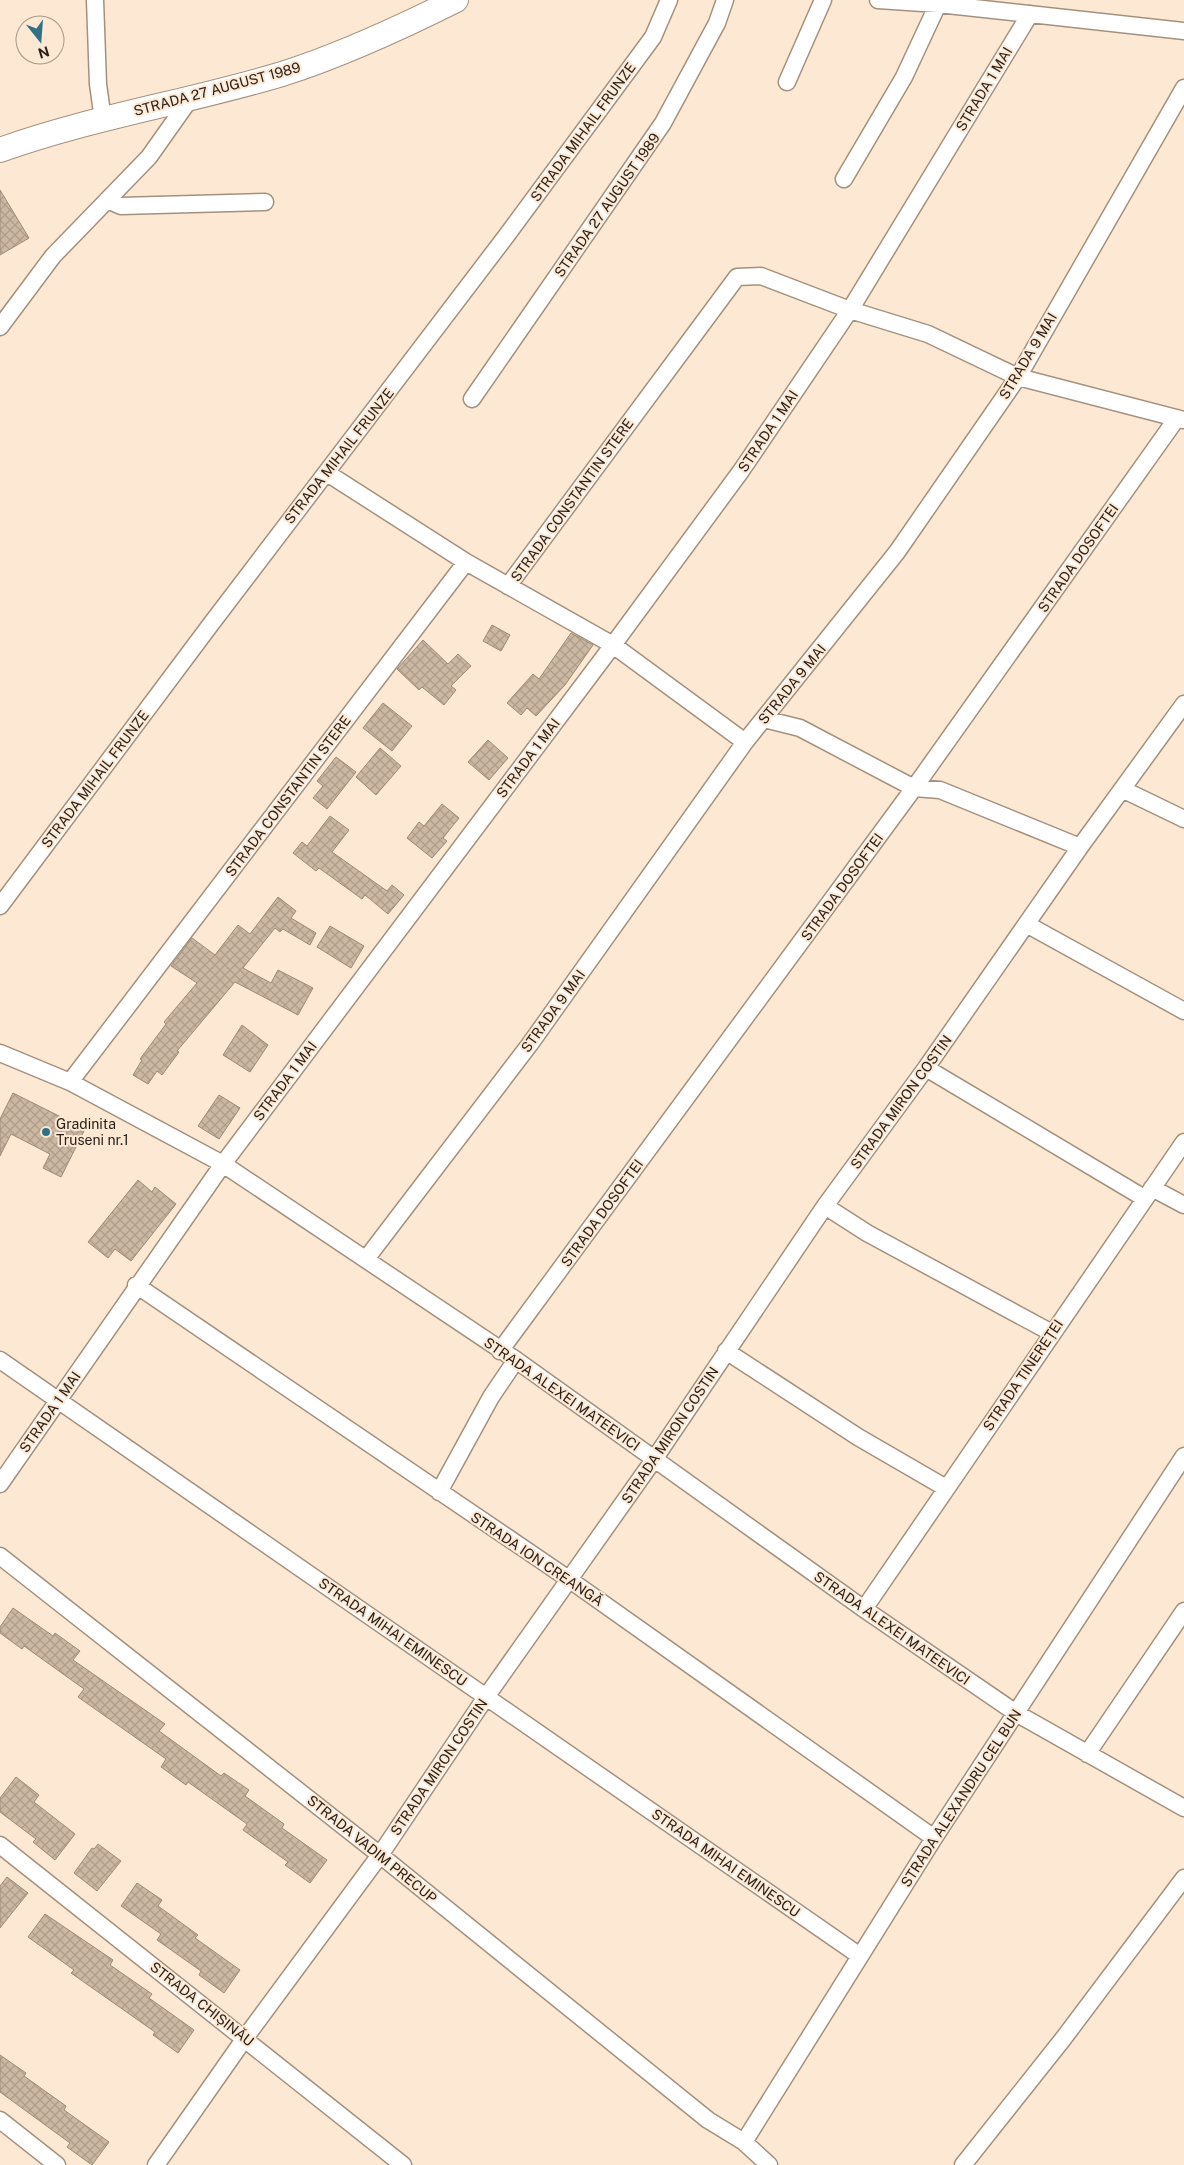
<svg xmlns="http://www.w3.org/2000/svg" width="1184" height="2165" font-family="'Public Sans',sans-serif">
<style>
.building{fill:url(#building-cross-hatch);stroke:#9d8a77}
.lines{fill:none;stroke-linecap:round;stroke-linejoin:round}
.street-casing{stroke:#a4917d;stroke-width:19}
.secondary-casing{stroke:#a4917d;stroke-width:26}
.street{stroke:#fff;stroke-width:16}
.secondary{stroke:#fff;stroke-width:24}
.poi-dot{fill:#317185;stroke:#fde8d3;stroke-width:2}
.labels{text-anchor:middle;dominant-baseline:central;stroke-width:4;stroke-linejoin:round;paint-order:stroke}
.street-label{font-size:14px;fill:#29211a;stroke:#fde8d3}
.poi-label{font-size:14px;fill:#29211a;stroke:#fde8d3;text-anchor:start}
</style>
<defs>
<pattern id="building-cross-hatch" width="8" height="8" patternUnits="userSpaceOnUse" patternTransform="scale(1.25)"><rect width="8" height="8" fill="#cbb7a2"/><path d="M0 0l8 8M0 8l8-8" fill="none" stroke="#ae9d8b"/></pattern>
</defs>
<rect width="100%" height="100%" fill="#fde8d3"/>
<path class="building" d="M0,190L29,238L0,255Z
M492,625L510,635L501,651L483,641Z
M571,633L593,645L565,685L536,716L527,708L521,715L507,703L533,674L539,679Z
M423,640L448,664L458,654L471,666L451,686L456,690L444,705L422,687L419,690L397,669Z
M383,703L412,726L392,751L363,728Z
M488,740L508,758L489,780L468,762Z
M380,748L401,766L376,795L356,777Z
M336,757L356,772L327,809L313,798L323,786L317,781Z
M442,804L459,818L443,838L447,841L432,858L407,838L419,822L424,826Z
M330,816L349,830L332,852L387,891L392,885L404,895L388,914L365,895L362,899L319,868L316,871L293,853L302,842L307,846Z
M278,897L296,911L291,918L316,933L310,945L283,929L280,932L275,928L243,968L271,983L278,970L313,988L298,1015L235,982L177,1051L179,1052L162,1075L157,1071L148,1084L133,1075L142,1060L140,1059L166,1024L164,1022L197,983L171,966L192,938L215,955L238,925L250,934Z
M330,926L364,946L351,968L317,947Z
M242,1025L268,1045L250,1072L223,1055Z
M13,1093L85,1129L61,1177L43,1168L50,1154L11,1134L0,1156V1119Z
M219,1095L240,1108L219,1139L198,1126Z
M138,1180L152,1192L155,1187L176,1204L131,1261L115,1249L108,1258L88,1242Z
M13,1608L53,1636L55,1633L80,1651L73,1660L165,1724L159,1731L221,1776L224,1773L249,1790L245,1796L284,1824L282,1828L327,1860L310,1883L285,1865L288,1862L243,1830L247,1824L188,1782L186,1785L161,1767L166,1759L78,1697L84,1689L24,1646L22,1649L0,1633V1627Z
M16,1777L39,1795L34,1802L75,1834L55,1860L33,1842L36,1839L0,1812V1798Z
M98,1844L121,1861L97,1891L74,1873L92,1848L94,1849Z
M7,1877L28,1893L0,1928V1886Z
M137,1883L162,1900L158,1906L198,1935L195,1938L240,1970L224,1993L199,1975L201,1971L157,1940L161,1934L121,1906Z
M45,1914L113,1960L110,1965L152,1994L149,1998L194,2030L178,2053L153,2035L155,2032L71,1973L74,1970L28,1937Z
M0,2055L26,2073L24,2076L66,2106L64,2110L109,2142L92,2165L67,2147L70,2143L0,2092Z"/>
<g class="lines">
<g class="street-casing">
<path id="street" d="M95,0L98,84L103,120
M878,0L938,4L1184,31
M787,82L823,0
M844,179L904,77L938,4
M107,200L121,206L265,202
M0,327L53,256L149,157L190,99
M472,399L663,123L717,23L725,0
M327,473L466,562L613,645L745,742
M508,586L737,277L761,276L850,310L928,334L1018,377L1184,420
M764,719L800,728L914,788L940,790L1080,847
M1124,790L1184,819
M0,906L211,624L507,235L653,37L669,0
M1028,925L1184,1011
M0,1053L70,1082L223,1164L516,1360L864,1609L1016,1713L1184,1808
M926,1068L1144,1198
M70,1082L466,562
M1152,1188L1184,1205
M825,1206L867,1233L1052,1333
M366,1259L530,1044L745,742L897,552L1018,377L1184,88
M136,1285L570,1580L934,1838
M500,1351L914,788L1177,418
M726,1351L858,1437L946,1488
M0,1360L860,1956
M0,1484L223,1164L613,645L741,471L850,310L1030,14
M439,1492L491,1397L516,1360
M0,1556L380,1855L708,2120L744,2142L769,2165
M864,1609L1184,1142
M1087,1754L1184,1611
M0,1845L403,2165
M0,2120L57,2165
M744,2142L934,1838L1184,1456
M156,2165L245,2038L380,1855L486,1697L655,1458L825,1206L926,1068L1080,847L1184,704
M963,2165L1063,2039L1184,1878"/>
</g>
<g class="secondary-casing">
<path id="secondary" d="M0,150C92,117 189,102 282,74C342,55 400,28 456,0"/>
</g>
<use href="#street" class="street"/>
<use href="#secondary" class="secondary"/>
</g>
<circle class="poi-dot" cx="46" cy="1132" r="5"/>
<g class="labels">
<g class="street-label">
<text transform="translate(217 89) rotate(-15)">STRADA 27 AUGUST 1989</text>
<text transform="translate(984 89) rotate(-59)">STRADA 1 MAI</text>
<text transform="translate(583 132) rotate(-54)">STRADA MIHAIL FRUNZE</text>
<text transform="translate(607 205) rotate(-55)">STRADA 27 AUGUST 1989</text>
<text transform="translate(1028 356) rotate(-59)">STRADA 9 MAI</text>
<text transform="translate(768 431) rotate(-56)">STRADA 1 MAI</text>
<text transform="translate(339 456) rotate(-52)">STRADA MIHAIL FRUNZE</text>
<text transform="translate(572 500) rotate(-54)">STRADA CONSTANTIN STERE</text>
<text transform="translate(1078 558) rotate(-55)">STRADA DOSOFTEI</text>
<text transform="translate(792 684) rotate(-51)">STRADA 9 MAI</text>
<text transform="translate(528 758) rotate(-53)">STRADA 1 MAI</text>
<text transform="translate(95 779) rotate(-53)">STRADA MIHAIL FRUNZE</text>
<text transform="translate(288 796) rotate(-53)">STRADA CONSTANTIN STERE</text>
<text transform="translate(842 887) rotate(-54)">STRADA DOSOFTEI</text>
<text transform="translate(553 1011) rotate(-54)">STRADA 9 MAI</text>
<text transform="translate(285 1081) rotate(-53)">STRADA 1 MAI</text>
<text transform="translate(901 1102) rotate(-54)">STRADA MIRON COSTIN</text>
<text transform="translate(602 1213) rotate(-54)">STRADA DOSOFTEI</text>
<text transform="translate(1023 1375) rotate(-56)">STRADA TINEREȚEI</text>
<text transform="translate(562 1394) rotate(35)">STRADA ALEXEI MATEEVICI</text>
<text transform="translate(50 1412) rotate(-55)">STRADA 1 MAI</text>
<text transform="translate(670 1435) rotate(-56)">STRADA MIRON COSTIN</text>
<text transform="translate(537 1559) rotate(34)">STRADA ION CREANGĂ</text>
<text transform="translate(892 1628) rotate(35)">STRADA ALEXEI MATEEVICI</text>
<text transform="translate(393 1632) rotate(35)">STRADA MIHAI EMINESCU</text>
<text transform="translate(439 1767) rotate(-56)">STRADA MIRON COSTIN</text>
<text transform="translate(961 1798) rotate(-57)">STRADA ALEXANDRU CEL BUN</text>
<text transform="translate(372 1849) rotate(39)">STRADA VADIM PRECUP</text>
<text transform="translate(726 1863) rotate(35)">STRADA MIHAI EMINESCU</text>
<text transform="translate(202 2004) rotate(38)">STRADA CHIȘINĂU</text>
</g>
<g class="poi-label">
<text x="56" y="1124">Gradinita<tspan x="56" dy="16">Truseni nr.1</tspan></text>
</g>
</g>
<g transform="translate(40 40) rotate(163)"><circle r="24" fill="#fde8d3" stroke="#a89889"/>
<path d="M0-4L9 19L0 12L-9 19Z" fill="#317185"/>
<text y="-8" font-size="14" font-weight="bold" text-anchor="middle" fill="#29211a">N</text>
</g>
</svg>
